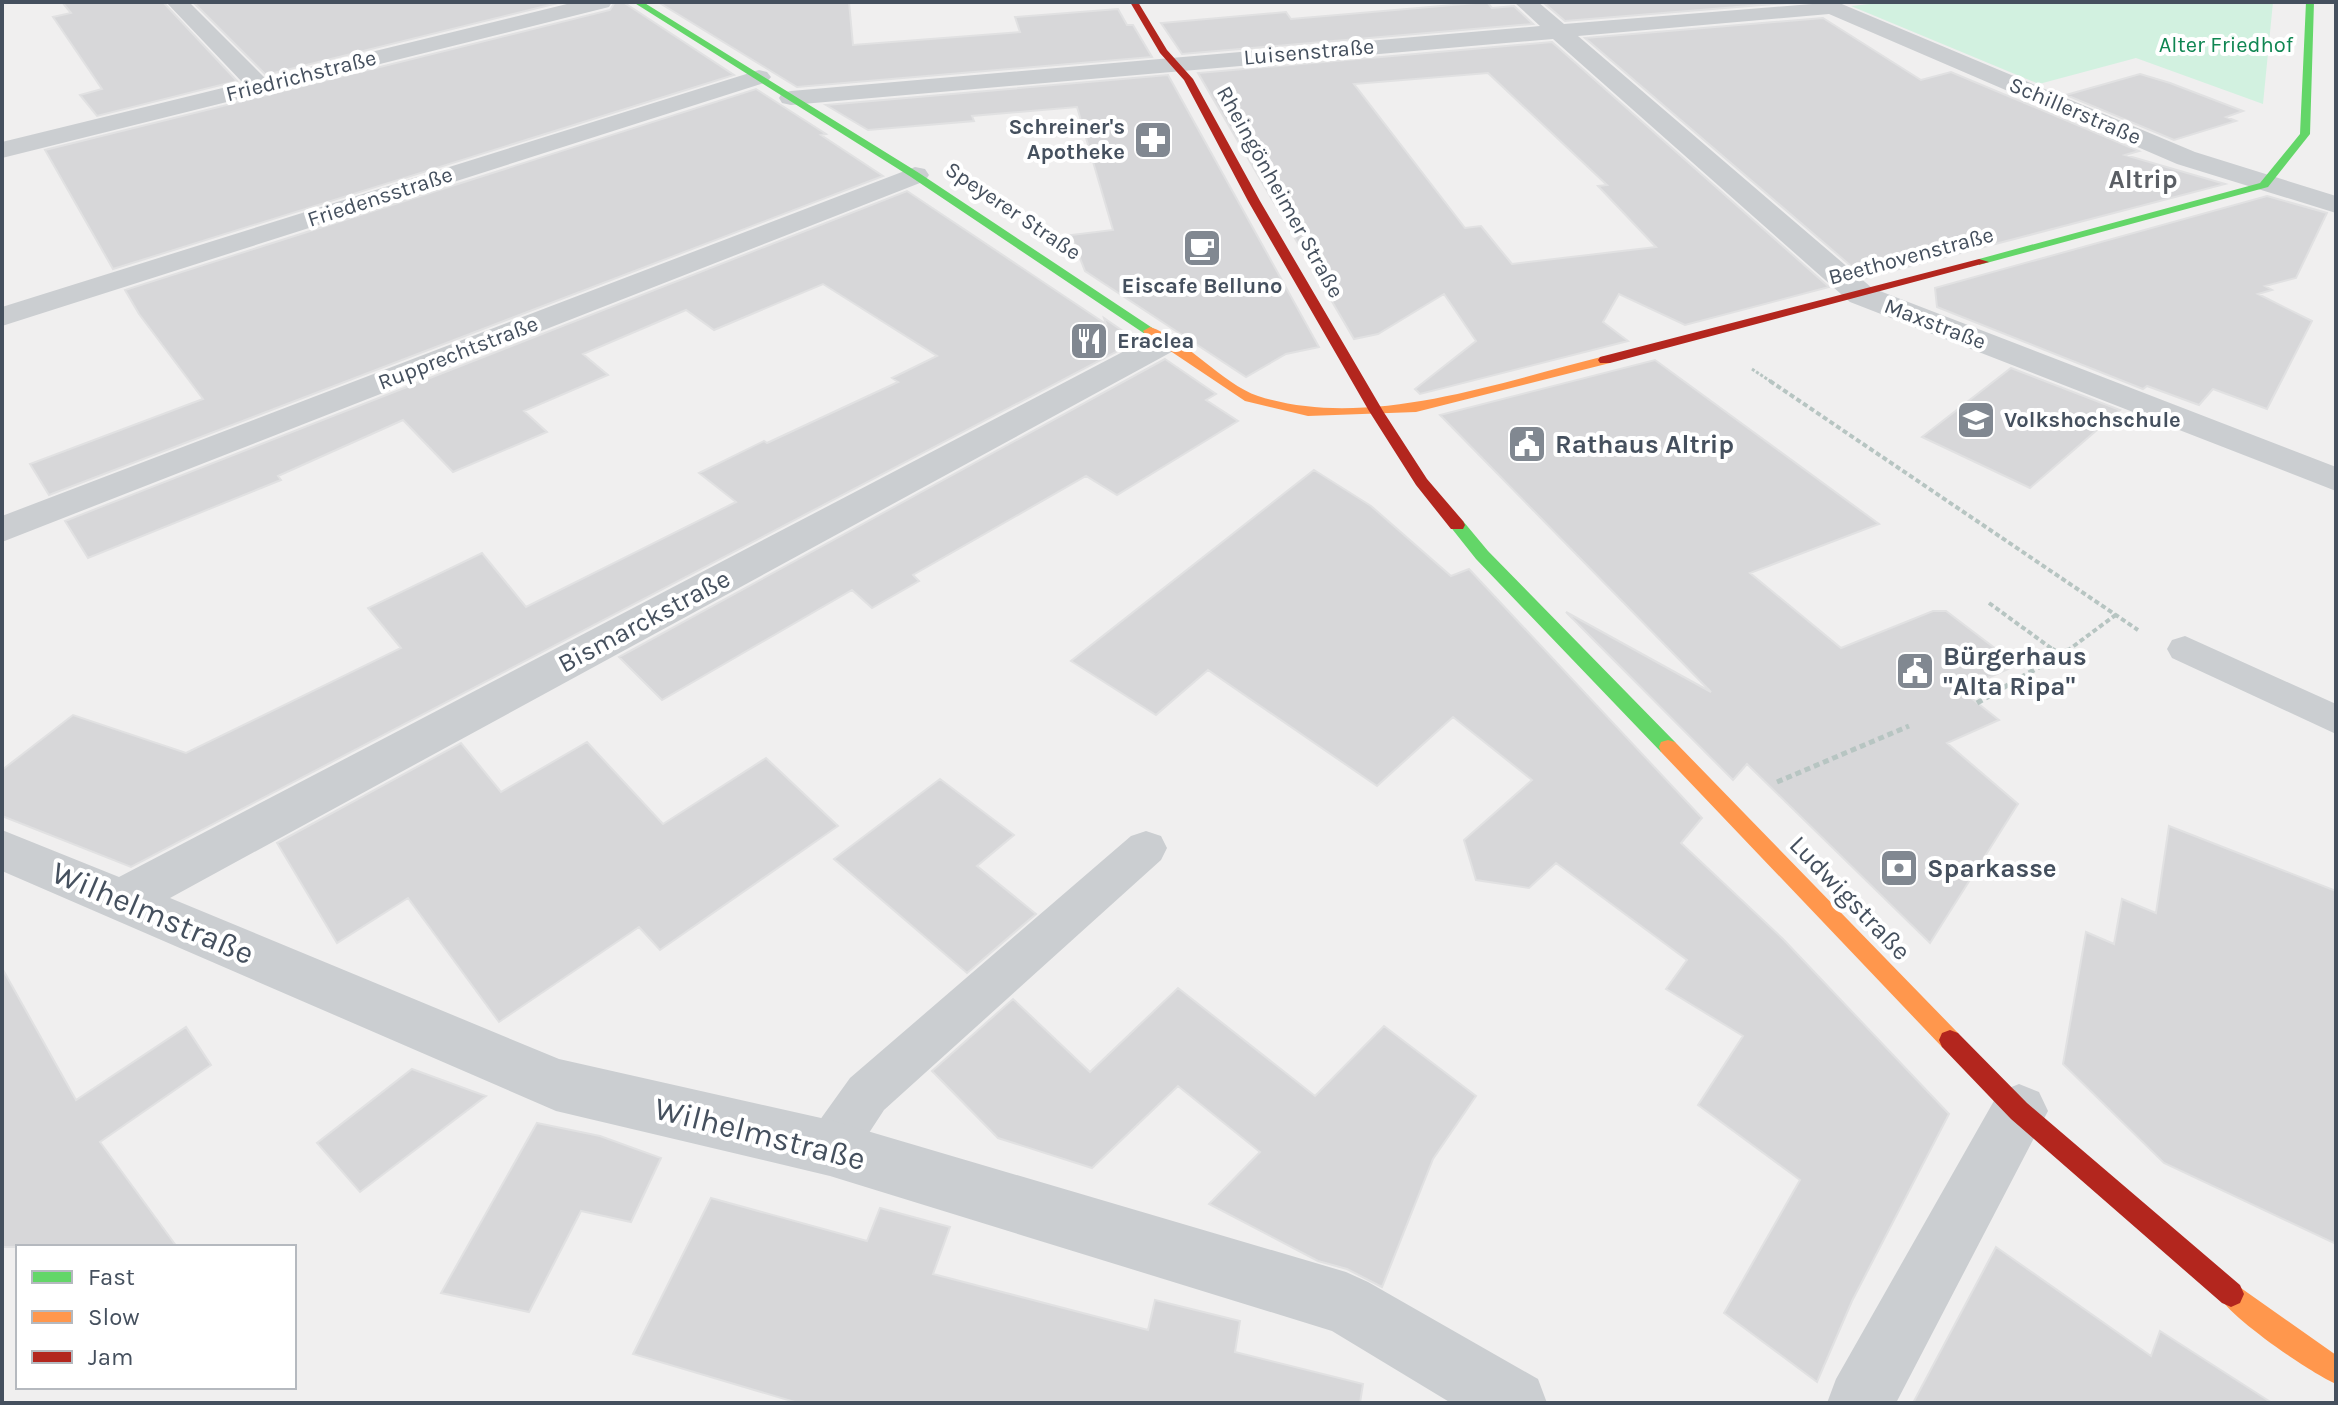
<svg xmlns="http://www.w3.org/2000/svg" width="2338" height="1405" font-family="Karla,sans-serif">
<style>
.green{fill:#d2f1e0}
.building{fill:#d7d7d9;stroke:#e1e1e2;stroke-width:2;fill-rule:evenodd}
.lines{fill:none;stroke-linecap:round;stroke-linejoin:round}
.path-far2{stroke:#b7c5c2;stroke-width:3;stroke-dasharray:3 2;stroke-linecap:butt}
.path-far1{stroke:#b7c5c2;stroke-width:4;stroke-dasharray:5 3;stroke-linecap:butt}
.path{stroke:#b7c5c2;stroke-width:5;stroke-dasharray:6 4;stroke-linecap:butt}
.lane{fill:#cbced1;fill-rule:evenodd}
.street{fill:#cbced1;fill-rule:evenodd}
.fast{fill:#63d668;fill-rule:evenodd}
.slow{fill:#ff974d;fill-rule:evenodd}
.jam{fill:#b3261e;fill-rule:evenodd}
.labels{text-anchor:middle;dominant-baseline:central;stroke-width:8;stroke-linejoin:round;paint-order:stroke}
.far-park-label{font-size:22px;fill:#0f8652;stroke:#fff}
.far-street-label{font-size:22px;fill:#45505e;stroke:#fff}
.far-poi-label{font-size:22px;font-weight:bold;fill:#45505e;stroke:#fff;text-anchor:start}
.far-quarter-label{font-size:26px;font-weight:bold;fill:#5a5e64;stroke:#fff}
.poi-label{font-size:26px;font-weight:bold;fill:#45505e;stroke:#fff;text-anchor:start}
.street-label{font-size:26px;fill:#45505e;stroke:#fff}
.near-street-label{font-size:32px;fill:#45505e;stroke:#fff}
</style>
<rect width="100%" height="100%" fill="#f0efef"/>
<path class="green" d="M1888,2H2273L2263,104L2136,58L2039,84L1851,6Z"/>
<path class="building" d="M62,2H163L237,81L97,116L80,95L102,89L53,17L71,13Z
M193,2H562L266,75Z
M615,2H623L734,75L113,269L45,150L610,10Z
M658,2H849L853,45L1020,32L1015,17L1118,9L1127,25H1133L1152,57L797,87Z
M1487,2L1492,8L1514,6L1533,24L1182,54L1161,23L1286,12L1291,19Z
M1558,2H1798L1565,21L1544,3Z
M1823,18L1921,80L1951,72L2139,151L2125,155L2225,184L1865,278L1585,38Z
M1552,42L1829,287L1685,325L1619,294L1603,322L1628,341L1420,394L1415,389L1476,341L1444,294L1378,334L1354,339L1198,73ZM1488,73L1607,185L1598,186L1656,247L1512,264L1481,226L1465,228L1354,84Z
M2140,74L2170,83L2243,111L2226,117L2236,121L2174,140L2066,95Z
M1168,75L1319,347L1286,354L1246,377L1085,271L1071,235L1113,230L1077,107L972,116L974,121L868,130L826,105Z
M756,89L826,134L821,135L883,176L49,495L30,464L203,399L139,314L125,290Z
M907,191L1106,324L1104,318L1137,341L131,867L2,816V770L73,715L186,753L401,648L368,608L482,553L526,607L736,502L699,473L764,441L767,443L898,382L892,378L937,356L823,284L714,330L686,310L583,354L608,375L524,411L547,432L453,472L403,420L278,476L281,480L88,558L65,521Z
M2267,196L2327,213L2296,278L2265,286L2272,290L2258,294L2312,321L2267,409L2213,389L2199,405L2147,386L2143,389L1937,307L1935,288Z
M1165,359L1216,394L1206,400L1238,421L1117,495L1086,476L913,575L919,581L872,608L852,590L662,700L619,657Z
M1655,360L1879,524L1750,573L1841,648L1933,611H1946L2017,665L1961,690L1999,720L1947,743L2018,804L1930,943L1747,764L1733,780L1566,612L1711,692L1440,415Z
M2011,368L2120,410L2030,488L1922,437Z
M1314,470L1371,506L1451,576L1469,569L1702,818L1681,843L1783,939L1949,1114L1852,1301L1817,1382L1724,1313L1800,1180L1698,1105L1743,1036L1666,989L1687,960L1556,863L1529,888L1476,880L1464,840L1532,780L1453,717L1377,786L1208,670L1156,715L1071,661Z
M587,742L663,824L766,758L838,826L660,950L639,927L499,1022L408,898L337,943L277,843L461,743L501,792Z
M940,779L1014,835L977,866L1036,914L967,973L834,859Z
M2169,826L2336,891V1244L2164,1163L2063,1064L2086,932L2114,944L2122,899L2156,913Z
M2,968L76,1100L186,1027L211,1065L100,1142L177,1247H2Z
M1178,988L1315,1096L1384,1026L1476,1096L1433,1159L1382,1287L1347,1269L1318,1261L1209,1204L1260,1152L1178,1086L1092,1168L998,1138L932,1071L1013,999L1090,1072Z
M412,1069L486,1096L360,1192L317,1143Z
M537,1123L600,1136L661,1158L631,1222L581,1211L529,1312L441,1293Z
M711,1198L867,1241L880,1208L950,1227L933,1274L1148,1330L1155,1300L1240,1321L1235,1352L1363,1384L1360,1403H798L633,1354Z
M1996,1247L2151,1356L2160,1331L2272,1403H1913Z"/>
<g class="lines">
<path class="path-far2" d="M1752,369L1773,383"/>
<path class="path-far1" d="M1770,381L2138,630
M1989,603L2055,651
M2067,651L2117,614"/>
<path class="path" d="M2052,649L2061,655
M1977,703L2070,649
M1777,782L1909,726"/>
<path class="lane" d="M2185,636L2336,704V734L2172,658L2167,649L2172,640Z
M1146,831L1161,836L1167,848L1161,860L884,1110L848,1165L830,1172L812,1165L805,1148L812,1131L850,1078L1131,836Z"/>
<path class="street" d="M166,2H189L265,78L575,2H612L609,7L2,158V142L243,83Z
M1514,2H1538L1564,24L1837,2L2195,152L2336,196V213L2177,164L1829,14L1578,36L1872,288L2336,467V491L1850,302L1553,39L791,105L782,103L779,98L782,93L791,91L1540,26Z
M759,70L767,72L771,77L767,82L2,326V307Z
M915,167L925,169L929,175L925,181L2,542V516Z
M1166,332L1177,335L1182,342L1177,349L170,898L559,1059L830,1120L1346,1272L1368,1282L1538,1379L1547,1403H1451L1332,1331L830,1176L556,1111L2,871V830L119,877L1155,335Z
M2019,1084L2039,1092L2048,1111L1896,1403H1827L1836,1379L1999,1092Z"/>
<path class="fast" d="M633,2H643L919,173L1157,331L1145,334L911,177Z
M2306,2H2314L2310,134L2268,187L1979,265V259L2260,183L2300,134Z
M1457,520L1463,521L1488,551L1675,742L1677,747L1675,752H1661L1476,559L1449,525Z"/>
<path class="slow" d="M1150,327C1186,339 1222,384 1258,396C1366,431 1499,382 1605,356L1612,360L1610,363L1416,412L1308,416L1245,401L1145,334L1143,331Z
M1668,740L1675,742L1958,1033L1961,1040L1958,1047L1950,1050L1942,1047L1661,752L1659,747L1661,742Z
M2231,1281L2336,1355V1384C2312,1374 2227,1316 2218,1294L2222,1285Z"/>
<path class="jam" d="M1130,2H1138L1167,50L1193,79L1260,201L1383,411L1427,479L1463,521L1465,525L1463,529H1451L1416,485L1369,411L1248,201L1184,80L1160,53Z
M1979,259L1989,262L1610,363H1600L1598,360L1600,357Z
M1950,1030L1958,1033L2027,1103L2240,1285L2244,1294L2240,1303L2231,1307L2222,1303L2011,1119L1942,1047L1939,1040L1942,1033Z"/>
</g>
<defs>
<g id="pharmacy-square" transform="scale(2)"><rect x="-9" y="-9" width="18" height="18" rx="4" fill="#818891" stroke="#fff"/><path d="M-2-6h4v4h4v4h-4v4h-4v-4h-4v-4h4Z" fill="#fff"/></g>
<g id="cafe-square" transform="scale(2)"><rect x="-9" y="-9" width="18" height="18" rx="4" fill="#818891" stroke="#fff"/><path d="M-5.5-4.5H6V0H3Q3 3.5 0 3.5H-2.5Q-5.5 3.5-5.5 0ZM3-3.2v2h1.7v-2ZM-6 4.5H4V6H-6Z" fill="#fff"/></g>
<g id="restaurant-square" transform="scale(2)"><rect x="-9" y="-9" width="18" height="18" rx="4" fill="#818891" stroke="#fff"/><path d="M-5-6h1v4h1v-4h1v4h1v-4h1v5L-1.5 .5V6h-2V.5L-5-1ZM5-6V6H3V1.5H1.5Q1.5-4 5-6Z" fill="#fff"/></g>
<g id="university-square" transform="scale(2)"><rect x="-9" y="-9" width="18" height="18" rx="4" fill="#818891" stroke="#fff"/><path d="M0-5L7-2L0 1L-7-2ZM-4 1L0 2.5L4 1V4Q0 6-4 4Z" fill="#fff"/></g>
<g id="civic-square" transform="scale(2)"><rect x="-9" y="-9" width="18" height="18" rx="4" fill="#818891" stroke="#fff"/><path d="M-.6-6.5H3V-4.5H.6V-3L4-1V1h2V6H-6V1h2V-1L-.6-3ZM-1.2 2.5V6h2.4V2.5Z" fill="#fff"/></g>
<g id="bank-square" transform="scale(2)"><rect x="-9" y="-9" width="18" height="18" rx="4" fill="#818891" stroke="#fff"/><path d="M-6-4H6V4H-6ZM0-2.3a2.3 2.3 0 1 0 0 4.6a2.3 2.3 0 1 0 0-4.6Z" fill="#fff"/></g>
</defs>
<g fill-rule="evenodd">
<use href="#pharmacy-square" x="1153" y="140"/>
<use href="#cafe-square" x="1202" y="248"/>
<use href="#restaurant-square" x="1089" y="341"/>
<use href="#university-square" x="1976" y="420"/>
<use href="#civic-square" x="1527" y="444"/>
<use href="#civic-square" x="1915" y="671"/>
<use href="#bank-square" x="1899" y="868"/>
</g>
<g class="labels">
<g class="far-park-label">
<text x="2226" y="45">Alter Friedhof</text>
</g>
<g class="far-street-label">
<text transform="translate(1309 52) rotate(-5)">Luisenstraße</text>
<text transform="translate(301 76) rotate(-14)">Friedrichstraße</text>
<text transform="translate(2075 111) rotate(23)">Schillerstraße</text>
<text transform="translate(1280 192) rotate(61)">Rheingönheimer Straße</text>
<text transform="translate(380 197) rotate(-18)">Friedensstraße</text>
<text transform="translate(1013 211) rotate(34)">Speyerer Straße</text>
<text transform="translate(1911 256) rotate(-15)">Beethovenstraße</text>
<text transform="translate(1935 324) rotate(21)">Maxstraße</text>
<text transform="translate(458 353) rotate(-21)">Rupprechtstraße</text>
</g>
<g class="far-poi-label">
<text x="1125" y="127" text-anchor="end">Schreiner's<tspan x="1125" dy="25">Apotheke</tspan></text>
<text x="1202" y="286" text-anchor="middle">Eiscafe Belluno</text>
<text x="1117" y="341">Eraclea</text>
<text x="2004" y="420">Volkshochschule</text>
</g>
<g class="far-quarter-label">
<text x="2143" y="179">Altrip</text>
</g>
<g class="poi-label">
<text x="1555" y="444">Rathaus Altrip</text>
<text x="1943" y="656">Bürgerhaus<tspan x="1943" dy="30">"Alta Ripa"</tspan></text>
<text x="1927" y="868">Sparkasse</text>
</g>
<g class="street-label">
<text transform="translate(644 621) rotate(-28)">Bismarckstraße</text>
<text transform="translate(1850 898) rotate(46)">Ludwigstraße</text>
</g>
<g class="near-street-label">
<text transform="translate(153 913) rotate(23)">Wilhelmstraße</text>
<text transform="translate(760 1134) rotate(14)">Wilhelmstraße</text>
</g>
</g>
<rect width="2338" height="1405" fill="none" stroke="#45505e" stroke-width="8"/>
<rect x="16" y="1245" width="280" height="144" fill="#ffffff" stroke="#b5b9bf" stroke-width="2"/>
<rect x="32" y="1271" width="40" height="12" fill="#63d668" stroke="#b5b9bf" stroke-width="2"/>
<text x="88" y="1285" font-size="24" fill="#45505e">Fast</text>
<rect x="32" y="1311" width="40" height="12" fill="#ff974d" stroke="#b5b9bf" stroke-width="2"/>
<text x="88" y="1325" font-size="24" fill="#45505e">Slow</text>
<rect x="32" y="1351" width="40" height="12" fill="#b3261e" stroke="#b5b9bf" stroke-width="2"/>
<text x="88" y="1365" font-size="24" fill="#45505e">Jam</text>
</svg>
